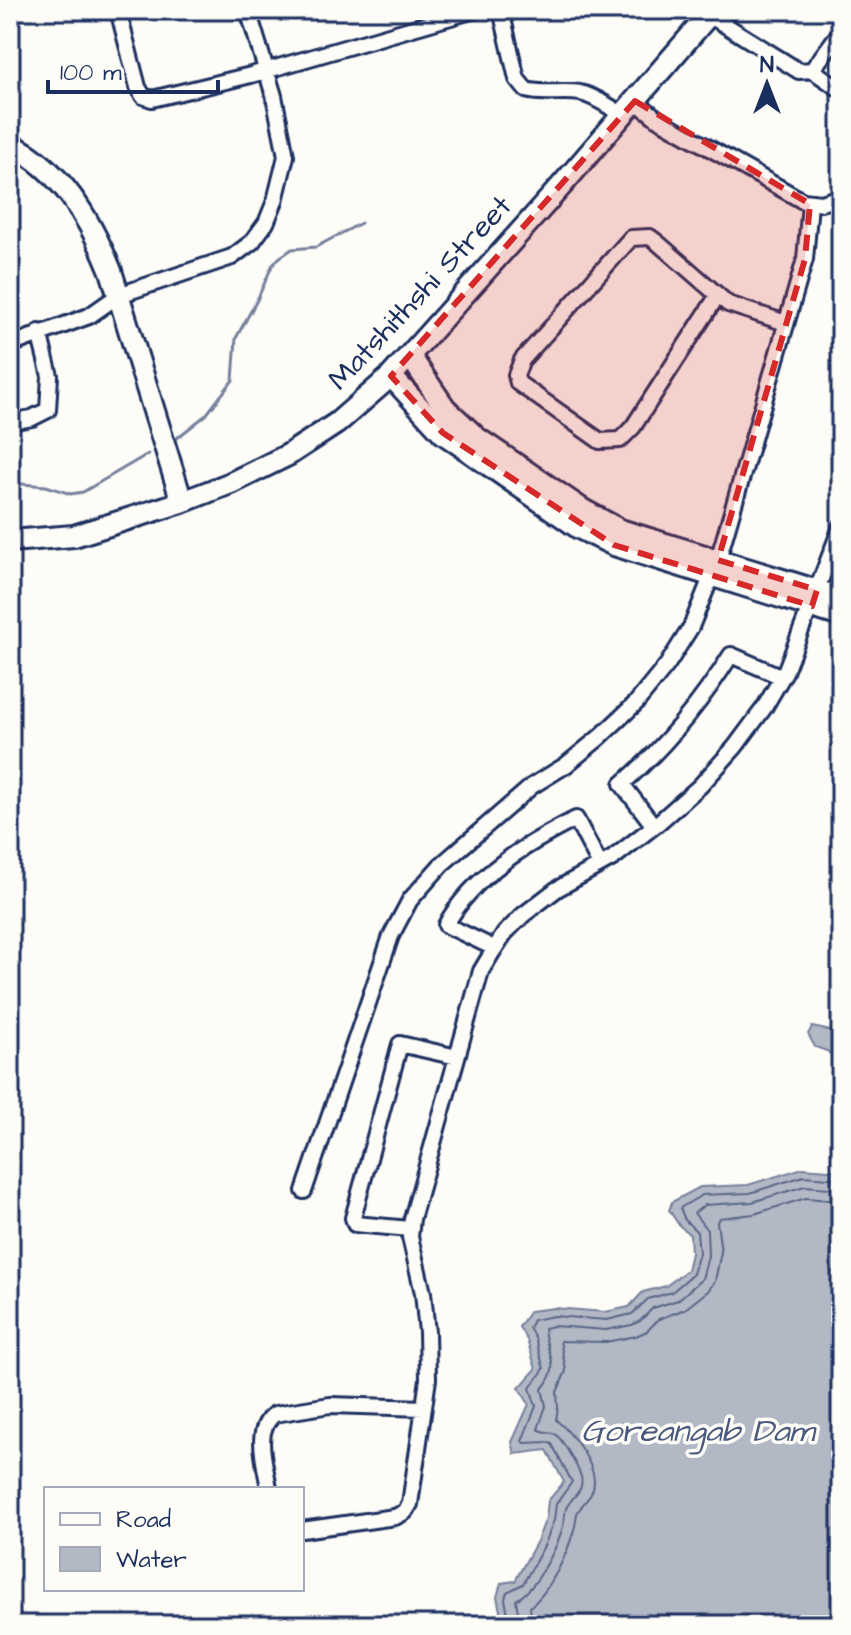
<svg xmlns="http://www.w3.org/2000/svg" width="851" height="1635" font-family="'Architects Daughter',sans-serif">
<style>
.water{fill:#b3b8c5;stroke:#76819c;stroke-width:2}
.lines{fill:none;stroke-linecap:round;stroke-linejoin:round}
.shore{stroke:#586687;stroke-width:2}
.stream{stroke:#76819c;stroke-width:3}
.street-casing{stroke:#1b2f5e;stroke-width:20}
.secondary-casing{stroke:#1b2f5e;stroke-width:26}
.street{stroke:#fdfcf7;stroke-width:14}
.secondary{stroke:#fdfcf7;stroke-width:20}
.marked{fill:#d62828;fill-opacity:0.2;stroke:#d62828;stroke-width:6;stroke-dasharray:16 10;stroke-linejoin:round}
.labels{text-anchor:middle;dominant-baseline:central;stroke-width:7;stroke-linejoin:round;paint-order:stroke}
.street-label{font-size:30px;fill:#1b2f5e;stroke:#fdfcf7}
.water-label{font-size:32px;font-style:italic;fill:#49587d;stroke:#fdfcf7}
</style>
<rect width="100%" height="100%" fill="#fdfcf7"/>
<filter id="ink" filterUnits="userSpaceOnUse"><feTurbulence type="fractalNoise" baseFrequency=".0125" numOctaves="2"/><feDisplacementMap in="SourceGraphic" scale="16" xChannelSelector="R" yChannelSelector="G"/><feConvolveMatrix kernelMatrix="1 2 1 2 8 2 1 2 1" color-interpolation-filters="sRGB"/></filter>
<g filter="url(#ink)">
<path class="water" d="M812,1027L836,1032L841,1031V1100C832,1089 835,1075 838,1061L827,1051L815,1047L808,1034Z
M803,1168L841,1171V1625H503L497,1597L501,1583L515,1581L537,1541L546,1518L548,1501L564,1482L547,1450L515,1454L512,1442L529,1404L519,1388L536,1369L527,1340L519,1327L530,1311L554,1308L605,1312L629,1307L643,1292L666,1286L687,1270L691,1253L690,1235L679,1225L669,1210L672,1202L700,1187L748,1185Z"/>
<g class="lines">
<path class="shore" d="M510,1625L505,1599L507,1592L523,1584L545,1544L554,1520L556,1504L572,1482L552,1444L547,1442L525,1443L522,1441L536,1406L530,1388L544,1369L535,1338L529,1328L533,1320L554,1316L607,1320L632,1314L648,1299L672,1292L693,1274L699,1253L697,1232L685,1220L680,1208L702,1195L750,1193L804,1176L841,1179
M520,1625L516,1600C537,1589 559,1545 564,1522C565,1518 564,1513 566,1509C570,1497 585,1492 581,1477C579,1469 562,1438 555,1434C549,1431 543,1433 538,1429L546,1406L542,1389C563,1364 546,1355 544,1328L554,1326L606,1330L632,1325L640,1321L653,1308L678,1300L702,1279L708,1256L707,1230L694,1213L705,1205L752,1202L805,1186L841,1189
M532,1625L530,1607C551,1590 568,1553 575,1526C576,1522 576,1518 577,1514C582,1502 594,1497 594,1482C594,1461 570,1431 556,1420L558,1407L557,1392L566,1371L560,1341L606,1342L636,1336L647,1331L659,1319L685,1309L708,1291L715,1281L721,1252L717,1222L719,1218L754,1214L806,1198L841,1201"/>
<path class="stream" d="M177,438L206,415L233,380L236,338L257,300L272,266L279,258L292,249L316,247L361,223
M10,483L46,486L71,494L83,492L148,454"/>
<g class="street-casing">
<path id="street" d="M118,10L138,87L143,96L152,99L251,75L475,10
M501,10L517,79L526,90C544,95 562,90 580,93C595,96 609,107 622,114
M10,11L13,10
M709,15L799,71L812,70L841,31
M812,70L841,90
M635,101L658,119L803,201L821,203L841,197
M718,295L633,427L620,440L600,441L518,383L516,375L522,360L631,238L650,237L658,243L728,304L786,323
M10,345L89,316L119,295L232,257L252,242L266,223L275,201L286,156L274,96L248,10
M10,422L32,418L48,410L50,376L39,332
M654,826L622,784C666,746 700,704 731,655L782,677
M494,948L446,925C472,876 528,843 576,819L600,865
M304,1191L391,936L410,900L441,865L532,786L566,765L600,737L636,703L667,665L691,627L718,560L805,259L810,204
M410,1229L355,1224L353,1218L400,1044L457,1057
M269,1489C266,1466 252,1429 275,1414L330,1405L424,1408
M302,1530L395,1517L405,1512L410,1504L428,1379L427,1332L423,1293L410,1237L412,1219L481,971L493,951L505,933L523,915L557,889L613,858L658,823L700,786L735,747L764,708L785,672L841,527"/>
</g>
<g class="secondary-casing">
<path id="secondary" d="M10,144C62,170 90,219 111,271L182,502
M410,356L445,408L477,438L583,510L620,530L841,598
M391,376L443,433L579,528L614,545L841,616
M10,541L74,536L182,502L231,483L288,455L337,423L391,376L562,185L713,10"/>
</g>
<use href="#street" class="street"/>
<use href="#secondary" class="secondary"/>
</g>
</g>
<path class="marked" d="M635,101L810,204L805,259L718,560L817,590L812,606L614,545L443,433L391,376Z"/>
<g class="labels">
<g class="street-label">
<text transform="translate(420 293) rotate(-47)">Matshithshi Street</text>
</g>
<g class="water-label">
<text x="698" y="1431">Goreangab Dam</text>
</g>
</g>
<rect width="851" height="1635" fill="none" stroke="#fdfcf7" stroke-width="40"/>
<rect x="20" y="20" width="811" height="1595" fill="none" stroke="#1b2f5e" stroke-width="3" filter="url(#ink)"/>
<rect x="44" y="1487" width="260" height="104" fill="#fdfcf7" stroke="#a3aaba" stroke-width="2"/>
<rect x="60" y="1513" width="40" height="12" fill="#fdfcf7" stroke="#a3aaba" stroke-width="2"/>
<text x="116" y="1527" font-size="24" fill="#1b2f5e">Road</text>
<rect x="60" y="1547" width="40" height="24" fill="#b3b8c5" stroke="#a3aaba" stroke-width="2"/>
<text x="116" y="1567" font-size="24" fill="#1b2f5e">Water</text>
<g transform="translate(767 84)" stroke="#fdfcf7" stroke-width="6" paint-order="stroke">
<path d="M0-6L14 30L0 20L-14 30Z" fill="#1b2f5e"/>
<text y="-12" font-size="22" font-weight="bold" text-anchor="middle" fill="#1b2f5e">N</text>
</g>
<path d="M48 80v12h170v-12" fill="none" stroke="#1b2f5e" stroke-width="4"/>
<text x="60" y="80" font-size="24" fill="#1b2f5e" stroke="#fdfcf7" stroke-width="6" paint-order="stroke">100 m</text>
</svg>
